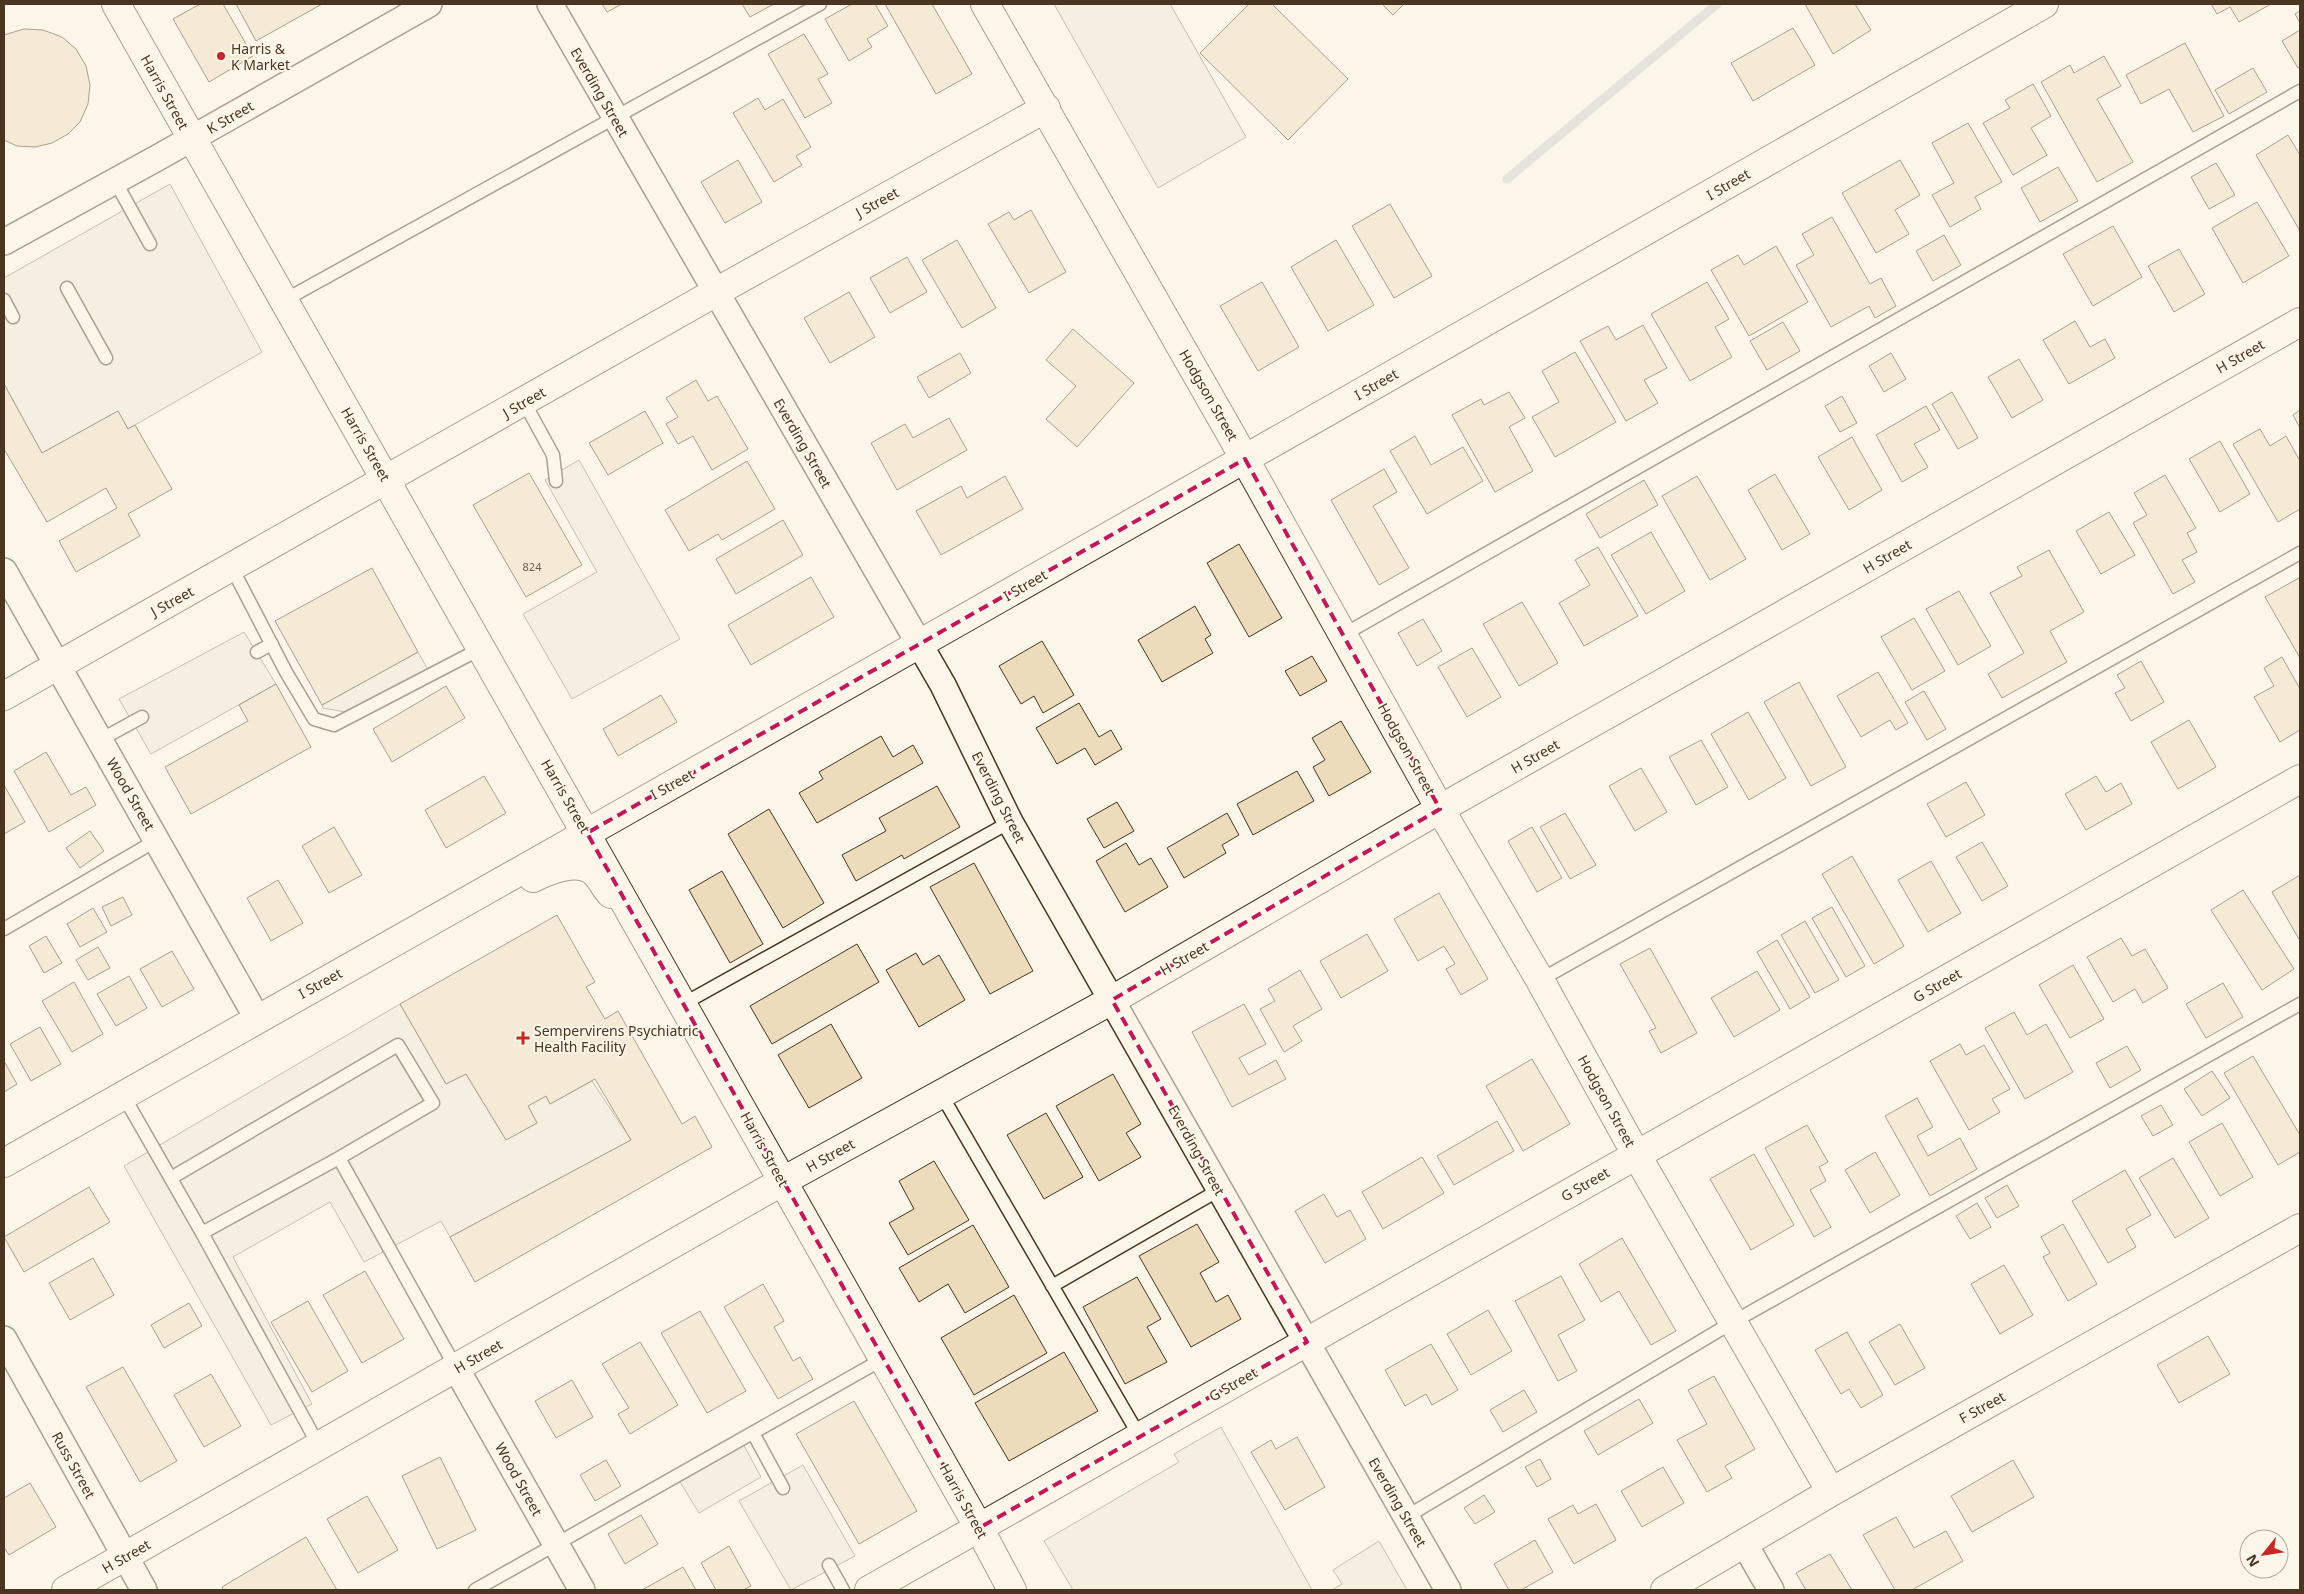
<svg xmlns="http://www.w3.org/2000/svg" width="2304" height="1594" font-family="'Noto Sans',sans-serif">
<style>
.parking{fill:#ede7d9;stroke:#887966}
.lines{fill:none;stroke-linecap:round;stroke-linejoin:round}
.stream{stroke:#c9cecd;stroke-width:9}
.building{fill:#ecdcbc;stroke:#4a3520}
.service-casing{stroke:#4a3520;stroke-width:15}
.minor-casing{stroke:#4a3520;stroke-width:28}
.tertiary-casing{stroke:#4a3520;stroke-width:30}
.secondary-casing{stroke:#4a3520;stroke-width:30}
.service{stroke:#fbf6e9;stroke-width:12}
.minor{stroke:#fbf6e9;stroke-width:25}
.tertiary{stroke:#fbf6e9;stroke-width:28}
.secondary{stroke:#fbf6e9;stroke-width:28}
.marked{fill:none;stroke:#c2185b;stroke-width:4;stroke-dasharray:10 6;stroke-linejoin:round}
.poi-dot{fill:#c62828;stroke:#fbf6e9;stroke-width:2}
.labels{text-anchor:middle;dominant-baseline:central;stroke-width:4;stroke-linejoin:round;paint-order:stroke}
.number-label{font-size:11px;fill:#725f47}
.poi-label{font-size:14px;fill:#4a3520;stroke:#fbf6e9;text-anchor:start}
.street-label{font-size:14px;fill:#4a3520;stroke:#fbf6e9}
</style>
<rect width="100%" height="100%" fill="#fbf6e9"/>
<path class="parking" d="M1054,4H1170L1246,137L1158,188Z
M170,184L262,352L128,429L118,411L42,453L4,384V278Z
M579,460L680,639L572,699L523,614L597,572L545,480Z
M244,632L276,684L151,754L119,699Z
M418,652L431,675L356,714L323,708L322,705Z
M400,1004L446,1084L466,1074L506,1140L537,1123L528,1106L546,1096L550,1104L592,1081L631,1140L450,1237L441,1221L364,1262L330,1202L233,1257L312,1404L271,1425L124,1166Z
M1221,1427L1312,1590H1073L1044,1541L1179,1462L1174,1454Z
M741,1440L761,1477L699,1513L677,1477Z
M803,1465L855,1556L791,1590L739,1501Z
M1379,1541L1407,1590H1332L1342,1584L1333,1570Z"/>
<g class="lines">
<path class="stream" d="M1507,179L1717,4"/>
</g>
<path class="building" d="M200,4H223L253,56L209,82L173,19Z
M236,4H322L256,41Z
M602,4H622L607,12Z
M742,4H774L750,17Z
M852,4H875L888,26L867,39L872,47L849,61L825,19Z
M885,4H932L972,74L936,94Z
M1249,4H1272L1348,79L1288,140L1200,53Z
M1382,4H1404L1393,15Z
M1805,4H1855L1871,30L1833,54Z
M2211,4H2271L2239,22L2230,7L2217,14Z
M2300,11V23L2295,14Z
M1793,28L1815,65L1753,101L1731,63Z
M24,29L43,30L62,37L76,49L86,66L90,85L88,104L80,122L68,134L52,143L35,147L17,146L4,140V35Z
M2300,30V67L2298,68L2282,41Z
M804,34L828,74L818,79L832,103L805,118L768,54Z
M2185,43L2224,116L2193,132L2169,89L2141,104L2126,75Z
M2104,56L2121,86L2097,99L2133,162L2097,182L2041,82L2070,65L2074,73Z
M2253,68L2267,92L2229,114L2215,90Z
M2033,84L2051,116L2031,128L2047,155L2013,175L1983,123L2010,108L2005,100Z
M758,98L765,110L783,99L811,147L796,156L802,165L774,182L733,113Z
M1968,123L2002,182L1975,197L1981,209L1950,227L1932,195L1954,183L1932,143Z
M2288,135L2300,155V231L2256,155Z
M738,160L762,202L725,223L701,182Z
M1900,160L1920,195L1895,210L1909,234L1876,253L1842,193Z
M2216,163L2235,195L2209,209L2191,177Z
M2058,167L2078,201L2040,222L2021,188Z
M2257,202L2289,256L2243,283L2212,228Z
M1390,204L1432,276L1394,298L1352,226Z
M1031,210L1066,272L1029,293L988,224L1009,212L1014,220Z
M1832,217L1870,284L1881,278L1896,306L1875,318L1869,306L1831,327L1796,265L1814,255L1802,234Z
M2113,226L2142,277L2093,306L2063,254Z
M1944,235L1961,265L1933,281L1916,251Z
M957,240L996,308L962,328L922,260Z
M1336,240L1374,305L1328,331L1291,267Z
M1776,246L1808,302L1749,336L1711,270L1738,255L1744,265Z
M2179,249L2205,294L2174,312L2148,266Z
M907,257L927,292L890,313L870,278Z
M1262,282L1299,347L1258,371L1220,306Z
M1707,282L1729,319L1715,327L1732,357L1690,381L1651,314Z
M849,292L875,337L830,363L804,318Z
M2075,321L2090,347L2105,339L2115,358L2069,384L2043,340Z
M1783,322L1800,351L1767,370L1750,341Z
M1643,325L1667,368L1644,380L1658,403L1626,421L1580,341L1608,326L1616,340Z
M1073,329L1134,383L1077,447L1046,419L1076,386L1046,360Z
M1575,352L1616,422L1555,457L1532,417L1559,402L1542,371Z
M960,353L971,373L929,398L917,377Z
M1891,353L1906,379L1884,392L1869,366Z
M2019,359L2043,400L2012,418L1988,377Z
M696,380L708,401L717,396L748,449L712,470L693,436L678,444L666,424L678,417L666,398Z
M4,384L42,453L118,411L128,429L135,425L172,489L128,514L140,536L76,572L59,541L117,508L106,488L47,522L4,449Z
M1509,392L1525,418L1509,427L1533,471L1495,492L1452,415L1481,399L1484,405Z
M1952,392L1978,438L1958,449L1932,404Z
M1842,396L1857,423L1840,432L1825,406Z
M1926,406L1940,430L1914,444L1928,467L1902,482L1876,435Z
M2300,410V428L2293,415Z
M645,411L663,443L608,475L589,443Z
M949,418L967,450L897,490L871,443L905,424L913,438Z
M2260,429L2270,446L2286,436L2300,461V509L2278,522L2233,444Z
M1415,436L1431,465L1463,447L1483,481L1427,514L1390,451Z
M1852,437L1882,490L1849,510L1818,457Z
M2220,441L2250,494L2220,512L2189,459Z
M747,461L775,509L722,540L718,534L689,551L665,510Z
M1384,469L1397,492L1373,506L1409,568L1379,585L1331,500Z
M529,473L582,565L526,597L473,505Z
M1775,474L1810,534L1782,550L1748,490Z
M2165,475L2196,528L2187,533L2197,552L2182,560L2195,582L2173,594L2133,523L2147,515L2134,493Z
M1005,476L1023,509L941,555L916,511L961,486L967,498Z
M1697,476L1746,559L1710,580L1662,496Z
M1644,480L1658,505L1600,538L1586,514Z
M2109,512L2135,555L2101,574L2076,531Z
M783,520L803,555L736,594L716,559Z
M1651,532L1685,591L1646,614L1611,555Z
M1239,544L1282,618L1249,637L1207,563Z
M1598,547L1638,616L1584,646L1559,603L1590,585L1575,560Z
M2049,550L2084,612L2050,631L2067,662L2002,698L1988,674L2024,653L1990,593L2022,576L2017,567Z
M372,568L418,652L322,705L275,621Z
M811,577L834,617L751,665L728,625Z
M2299,578L2300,580V658L2265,597Z
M1959,591L1991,646L1958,665L1926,609Z
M1522,602L1558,663L1519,686L1483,624Z
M1195,606L1211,635L1205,639L1213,653L1162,682L1138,640Z
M1914,618L1945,671L1912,690L1881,637Z
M1423,619L1442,651L1417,666L1398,633Z
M1042,641L1074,695L1043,713L1034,696L1021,704L999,666Z
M1472,648L1501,697L1467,717L1438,667Z
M1312,656L1327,681L1300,696L1285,671Z
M2282,657L2300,689V730L2280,742L2254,697L2274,686L2264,668Z
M2141,661L2164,702L2131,721L2115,693L2125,688L2117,675Z
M1878,672L1908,723L1896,730L1890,720L1861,737L1837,696Z
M1799,682L1846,767L1811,786L1764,702Z
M276,684L311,747L191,814L165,767L248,721L239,705Z
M446,686L465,718L392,762L373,729Z
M1924,691L1946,729L1927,740L1905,702Z
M661,695L677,722L618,756L603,729Z
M1079,703L1099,737L1111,730L1122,749L1095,765L1085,748L1057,764L1036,728Z
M1748,712L1786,778L1749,800L1711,734Z
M2189,720L2216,767L2178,789L2151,742Z
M1341,721L1371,772L1329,796L1313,767L1325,760L1312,738Z
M881,736L893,757L913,745L923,763L817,823L799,793L823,779L819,772Z
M1701,740L1728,787L1696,805L1669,757Z
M46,752L71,795L86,787L96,805L49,832L14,771Z
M1641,768L1667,812L1635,831L1609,786Z
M1297,771L1314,801L1253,835L1237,804Z
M484,776L506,813L446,848L425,810Z
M2096,776L2106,792L2121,783L2132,804L2086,830L2065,794Z
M1966,782L1985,815L1946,837L1927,804Z
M4,785L25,822L4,834Z
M937,786L960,827L904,859L902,855L856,881L842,855L886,831L879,818Z
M1117,802L1134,831L1104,848L1087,819Z
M769,809L824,903L783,928L728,834Z
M1227,813L1239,835L1222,845L1226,853L1184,878L1167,848Z
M1565,813L1596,865L1570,879L1540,827Z
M334,827L362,875L329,893L302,846Z
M1532,827L1562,878L1537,892L1508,841Z
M90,831L104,851L80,868L66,848Z
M1982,842L2008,886L1982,901L1956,857Z
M1126,843L1139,865L1151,858L1168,887L1125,912L1096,861Z
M1852,856L1904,946L1874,964L1822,874Z
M1931,861L1961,913L1928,932L1898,880Z
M974,863L1033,971L990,994L930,887Z
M722,871L763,944L730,963L689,890Z
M2300,875V941L2272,892Z
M278,880L303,923L271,941L247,898Z
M2243,890L2294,969L2262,990L2211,910Z
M1439,893L1488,979L1461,995L1446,969L1455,964L1444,946L1418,961L1394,919Z
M123,897L132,915L111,926L102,907Z
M1832,907L1865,966L1846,977L1812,918Z
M93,908L107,932L80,947L67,924Z
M557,915L595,982L586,987L605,1019L618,1011L682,1124L695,1116L712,1147L475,1282L450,1237L631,1140L595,1079L550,1104L546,1096L528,1106L537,1123L506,1140L466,1074L446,1084L400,1004Z
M1805,921L1839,980L1815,993L1781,935Z
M1367,934L1388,971L1341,998L1320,961Z
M46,936L62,963L44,973L29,946Z
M2121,938L2132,956L2145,949L2168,988L2143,1003L2135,989L2113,1002L2087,957Z
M1777,940L1810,997L1790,1009L1757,952Z
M857,944L879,982L772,1044L750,1006Z
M98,947L110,968L88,980L76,960Z
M1650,948L1697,1033L1661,1053L1649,1031L1656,1028L1620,964Z
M172,951L194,989L162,1007L140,969Z
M916,953L923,965L939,955L965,1000L919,1027L886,970Z
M2073,965L2104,1019L2070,1038L2039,985Z
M1300,970L1322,1009L1293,1026L1302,1041L1284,1052L1260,1009L1275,1001L1268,989Z
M1757,971L1780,1010L1734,1037L1711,998Z
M129,976L147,1008L116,1026L97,994Z
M74,982L103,1034L72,1052L42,1001Z
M2223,983L2243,1017L2206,1038L2186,1004Z
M1244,1004L1266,1044L1239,1058L1249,1075L1276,1060L1286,1079L1232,1107L1192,1032Z
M2014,1012L2027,1035L2046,1024L2073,1072L2025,1099L1985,1028Z
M831,1024L862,1078L809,1108L778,1055Z
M40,1027L61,1064L31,1081L10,1044Z
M1960,1044L1966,1055L1984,1045L2010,1089L1992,1099L2000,1112L1969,1130L1930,1061Z
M2127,1046L2141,1070L2110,1088L2096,1063Z
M2253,1056L2300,1135V1152L2278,1165L2224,1073Z
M1532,1059L1570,1124L1523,1151L1486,1086Z
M4,1061L17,1084L4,1092Z
M2212,1071L2230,1098L2202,1116L2184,1089Z
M1113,1074L1141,1124L1126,1133L1141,1157L1099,1181L1056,1106Z
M1917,1098L1933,1127L1917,1136L1928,1156L1960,1138L1977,1169L1930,1196L1885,1116Z
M2161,1105L2173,1125L2153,1136L2141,1116Z
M1046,1113L1083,1177L1044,1199L1007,1135Z
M1497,1121L1514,1151L1454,1185L1437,1156Z
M2222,1123L2253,1177L2220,1196L2189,1142Z
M1807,1125L1828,1162L1819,1167L1826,1181L1810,1190L1831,1227L1814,1237L1765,1148Z
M1875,1152L1900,1195L1870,1213L1845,1170Z
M1754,1154L1794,1225L1751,1250L1710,1179Z
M1422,1157L1444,1193L1383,1229L1362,1192Z
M2173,1158L2209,1218L2175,1238L2139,1178Z
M934,1161L969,1220L908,1255L889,1223L914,1209L899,1181Z
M2125,1170L2151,1215L2126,1229L2136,1247L2108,1263L2072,1201Z
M2007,1185L2019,1206L1997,1218L1985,1198Z
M89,1187L110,1222L24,1272L4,1237Z
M1324,1194L1337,1217L1350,1210L1366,1239L1325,1263L1295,1211Z
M1977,1203L1991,1227L1970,1239L1956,1216Z
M1197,1224L1219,1262L1200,1273L1216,1302L1228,1295L1241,1319L1191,1347L1139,1256Z
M2063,1224L2097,1284L2068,1301L2043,1257L2050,1253L2041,1237Z
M973,1225L1009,1287L965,1313L948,1284L919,1302L899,1268Z
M1622,1238L1676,1331L1651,1345L1619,1291L1601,1302L1579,1264Z
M93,1258L114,1295L70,1320L49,1283Z
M2004,1265L2033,1315L2000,1334L1971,1284Z
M365,1271L404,1339L362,1363L323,1295Z
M1561,1276L1585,1320L1558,1335L1577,1371L1558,1381L1515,1301Z
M1137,1277L1161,1319L1147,1327L1167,1362L1125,1384L1083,1307Z
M763,1284L784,1321L774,1327L793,1361L800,1357L813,1379L778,1399L724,1307Z
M1014,1295L1047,1353L974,1395L941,1338Z
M308,1301L348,1371L312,1392L271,1322Z
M189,1303L202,1326L164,1348L151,1325Z
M1488,1310L1512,1351L1471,1375L1447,1334Z
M700,1311L746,1391L707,1413L661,1333Z
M1900,1324L1925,1368L1895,1385L1869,1342Z
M1847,1332L1883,1395L1861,1408L1849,1389L1841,1394L1815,1350Z
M2208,1336L2230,1374L2179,1403L2157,1365Z
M640,1342L678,1405L630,1434L618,1414L629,1408L602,1364Z
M1431,1344L1458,1390L1432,1405L1426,1394L1405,1406L1385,1370Z
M1064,1352L1098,1411L1009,1461L975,1403Z
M123,1367L177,1461L140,1482L86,1387Z
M211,1374L241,1426L204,1447L174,1395Z
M1714,1376L1755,1449L1725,1466L1732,1478L1707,1492L1677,1440L1707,1424L1688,1390Z
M572,1380L593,1417L556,1438L535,1401Z
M1524,1390L1537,1412L1503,1432L1490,1410Z
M1639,1399L1653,1423L1598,1455L1584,1431Z
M854,1401L917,1511L859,1544L796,1434Z
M1297,1437L1325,1487L1285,1510L1251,1452L1271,1440L1276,1449Z
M440,1457L476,1530L437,1549L402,1476Z
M1540,1459L1551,1479L1537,1487L1525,1467Z
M606,1460L621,1486L595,1501L580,1475Z
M2013,1460L2034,1497L1972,1532L1951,1496Z
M1663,1467L1684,1503L1642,1527L1621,1491Z
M30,1483L56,1527L9,1555L4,1547V1498Z
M1484,1495L1495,1512L1475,1524L1464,1508Z
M367,1496L398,1550L358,1573L327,1519Z
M1596,1504L1616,1540L1574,1564L1548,1519L1573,1505L1578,1514Z
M641,1515L658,1544L625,1564L608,1534Z
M1896,1517L1914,1548L1946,1531L1963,1561L1912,1590H1895L1863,1535Z
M306,1537L337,1590H223L222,1587Z
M1535,1540L1553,1572L1521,1590H1509L1494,1564Z
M729,1546L751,1586L743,1590H716L701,1563Z
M1830,1554L1852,1590H1806L1796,1573Z
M683,1567L696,1590H642Z"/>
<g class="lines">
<g class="service-casing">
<path id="service" d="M115,181L150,244
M67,288L106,358
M4,300L13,317
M283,301L820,4
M524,402L553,455L556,481
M232,568L286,672L314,719L334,725L482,648
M1343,635L2300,91
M257,652L272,644
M100,740L142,717
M4,929L157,840
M1540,980L2300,553
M683,1004L1010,822
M941,1094L1140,1437
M123,1095L202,1233L339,1158L456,1368
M171,1178L398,1045L433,1103L339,1158
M202,1233L319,1446
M1052,1286L1219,1190
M753,1433L783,1488
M1406,1517L1733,1322L2300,1004
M829,1565L843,1590
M475,1590L883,1359"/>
</g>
<g class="minor-casing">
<path id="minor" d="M550,4L943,685L1010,822L1448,1590
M4,242L159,157L429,4
M4,571L257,1018
M4,1339L144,1590
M456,1368L582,1590
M1744,1543L1771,1590"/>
</g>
<g class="tertiary-casing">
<path id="tertiary" d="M985,4L1229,431L1440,809L1540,980L1636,1154L1831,1492
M4,696L716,292L1046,108
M587,833L2044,4
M869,1590L2300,779
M1665,1590L1831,1492L2300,1228"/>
</g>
<g class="secondary-casing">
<path id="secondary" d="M116,4L979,1528L1012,1590
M533,878C549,870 578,858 594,872C601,878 604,887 611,894
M4,1163L587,833
M66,1590L783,1181L1112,1000L1440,809L2300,322"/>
</g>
<use href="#service" class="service"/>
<use href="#minor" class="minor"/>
<use href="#tertiary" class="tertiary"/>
<use href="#secondary" class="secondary"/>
</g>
<path d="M0 0H2304V1594H0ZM1245,459L1440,809L1112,1000L1307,1342L979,1528L587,833Z" fill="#fbf6e9" fill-opacity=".55" fill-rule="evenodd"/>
<path class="marked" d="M1245,459L1440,809L1112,1000L1307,1342L979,1528L587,833Z"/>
<g class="poi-dot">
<circle cx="221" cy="56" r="5"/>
<path d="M520.5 1030.5h5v5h5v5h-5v5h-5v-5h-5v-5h5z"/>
</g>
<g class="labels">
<g class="number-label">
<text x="532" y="566">824</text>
</g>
<g class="poi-label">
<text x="231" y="48">Harris &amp;<tspan x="231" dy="16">K Market</tspan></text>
<text x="534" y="1030">Sempervirens Psychiatric<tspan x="534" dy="16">Health Facility</tspan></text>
</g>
<g class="street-label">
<text transform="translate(165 92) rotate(61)">Harris Street</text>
<text transform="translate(600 92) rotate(60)">Everding Street</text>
<text transform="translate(230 117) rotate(-30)">K Street</text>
<text transform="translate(1728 184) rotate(-30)">I Street</text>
<text transform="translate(877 202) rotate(-29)">J Street</text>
<text transform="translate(2240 356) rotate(-30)">H Street</text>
<text transform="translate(1376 384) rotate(-30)">I Street</text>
<text transform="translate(1209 395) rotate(60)">Hodgson Street</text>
<text transform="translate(524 402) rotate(-30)">J Street</text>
<text transform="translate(803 443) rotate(60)">Everding Street</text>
<text transform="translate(366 444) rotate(60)">Harris Street</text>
<text transform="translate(1887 556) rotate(-30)">H Street</text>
<text transform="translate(1025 585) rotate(-30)">I Street</text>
<text transform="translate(172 601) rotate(-29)">J Street</text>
<text transform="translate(1407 749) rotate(61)">Hodgson Street</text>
<text transform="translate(1535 756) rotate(-30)">H Street</text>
<text transform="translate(672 784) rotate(-29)">I Street</text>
<text transform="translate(131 794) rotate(60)">Wood Street</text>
<text transform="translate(566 796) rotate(60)">Harris Street</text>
<text transform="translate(999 797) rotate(63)">Everding Street</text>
<text transform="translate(1184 958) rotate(-30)">H Street</text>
<text transform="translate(320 983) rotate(-29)">I Street</text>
<text transform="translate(1937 985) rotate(-30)">G Street</text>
<text transform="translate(1607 1101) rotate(61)">Hodgson Street</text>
<text transform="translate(765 1149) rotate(61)">Harris Street</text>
<text transform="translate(1197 1150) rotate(61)">Everding Street</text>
<text transform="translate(830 1155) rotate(-29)">H Street</text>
<text transform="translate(1585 1184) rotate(-30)">G Street</text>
<text transform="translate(478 1356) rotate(-30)">H Street</text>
<text transform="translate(1233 1384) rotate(-30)">G Street</text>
<text transform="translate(1982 1407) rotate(-29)">F Street</text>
<text transform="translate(74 1465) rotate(61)">Russ Street</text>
<text transform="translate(519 1479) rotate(61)">Wood Street</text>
<text transform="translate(964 1501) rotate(61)">Harris Street</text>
<text transform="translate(1398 1502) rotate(60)">Everding Street</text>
<text transform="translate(126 1556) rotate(-30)">H Street</text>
</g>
</g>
<rect width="2304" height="1594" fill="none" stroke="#4a3520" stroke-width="10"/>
<g transform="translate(2264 1554) rotate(240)"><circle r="24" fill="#fbf6e9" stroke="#b4a999"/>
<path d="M0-4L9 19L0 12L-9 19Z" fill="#c62828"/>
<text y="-8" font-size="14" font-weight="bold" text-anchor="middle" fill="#4a3520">N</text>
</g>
</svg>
